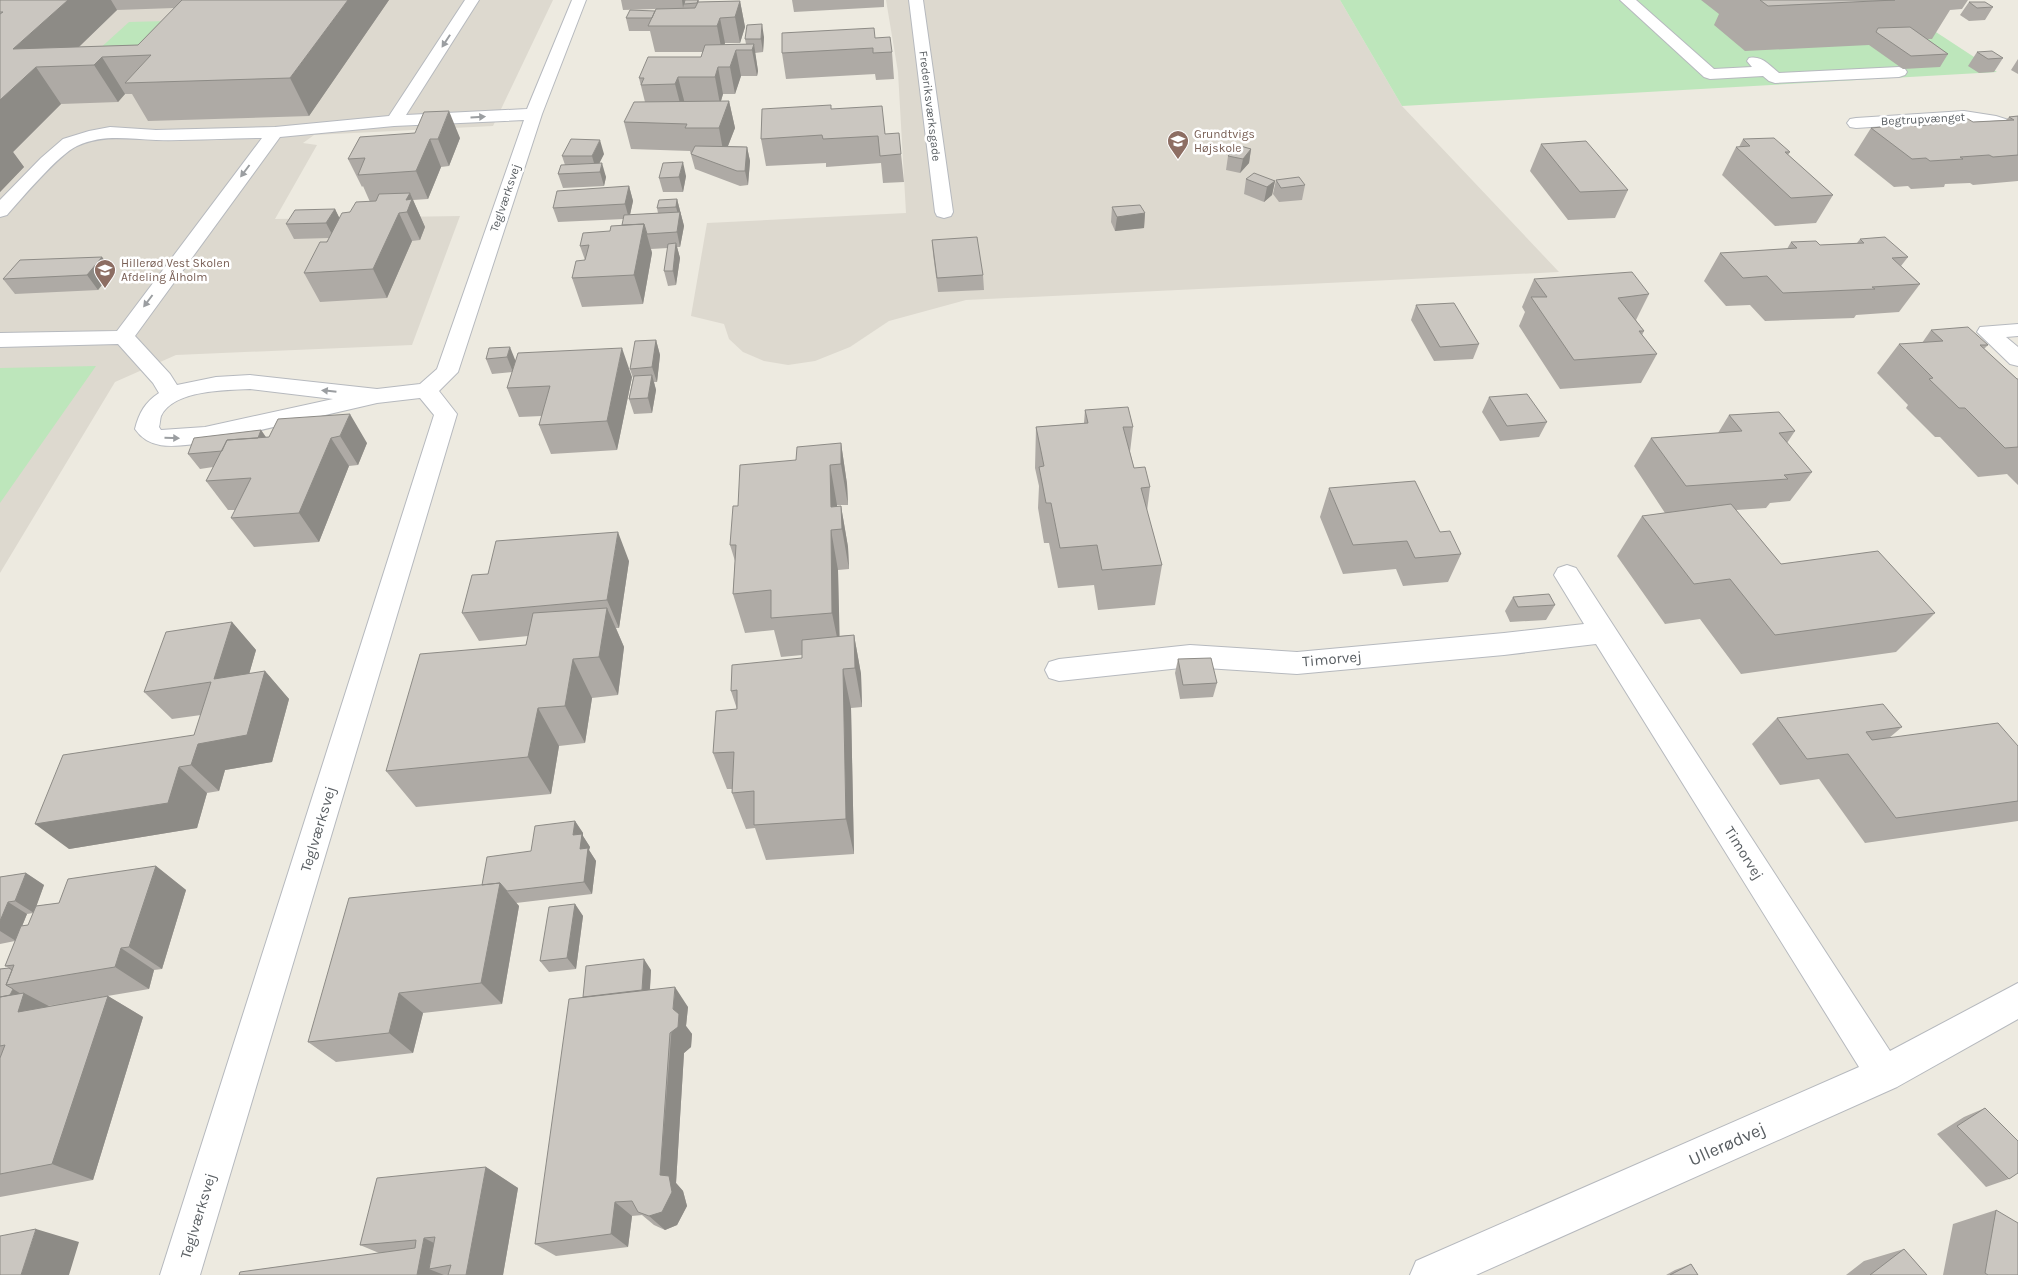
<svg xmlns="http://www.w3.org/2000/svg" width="2018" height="1275" font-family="Karla,sans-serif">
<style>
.education{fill:#ddd9cf}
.green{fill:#bde6bb}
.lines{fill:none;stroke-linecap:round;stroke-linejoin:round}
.minor-casing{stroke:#b6b9be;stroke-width:2}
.minor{fill:#fff;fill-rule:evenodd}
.wall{fill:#aeaaa5;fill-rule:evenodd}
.shaded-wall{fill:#8d8b86}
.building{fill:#cac6c0;stroke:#8d8b86}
.oneway{fill:#9b9ea1}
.labels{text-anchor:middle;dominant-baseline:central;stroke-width:5;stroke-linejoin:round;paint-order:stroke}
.far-street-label{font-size:12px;fill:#595e62;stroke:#fff}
.far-education-label{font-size:12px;fill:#785e54;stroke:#fff;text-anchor:start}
.street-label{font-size:15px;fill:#595e62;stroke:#fff}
.near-street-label{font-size:18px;fill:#595e62;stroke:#fff}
</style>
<rect width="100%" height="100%" fill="#edeae0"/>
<path class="education" d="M0,0H553L493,126L314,135L303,143L317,145L275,219L460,216L412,345L176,355L115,382L0,573Z
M886,0H1340L1402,106L1559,272L966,300L889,321L850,347L815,361L788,365L764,361L743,352L729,339L724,324L691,316L707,223L906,213L898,72Z"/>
<path class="green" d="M1340,0H1887L1997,72L1402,106Z
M167,21L128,60L86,61L129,22Z
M96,366L0,503V368Z"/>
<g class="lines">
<g class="minor-casing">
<path id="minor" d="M465,0H479L406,115L527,109L572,0H586L542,114L458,372L439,391L457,414L200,1275H160L434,415L420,398L377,403L205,443C180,445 151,453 135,429C139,413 145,402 159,393L153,383L118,344L0,347V333L117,331L262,138C227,138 191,141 156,140C128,139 103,134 77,146C59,154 22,198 7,215L0,217V200L41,158L63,139L89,131L110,127L156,130L275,127L389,116ZM524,120L437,369L420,384L377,389L250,375L216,377L177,385L170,374L135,336L280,137L394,126ZM250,389L333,399L205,427L161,430L159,427C160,424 160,419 161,416C173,390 226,390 250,389Z
M909,0H923L953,212L951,216L944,218L937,216L935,212Z
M1620,0H1636L1714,69L1752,67L1747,61L1749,58C1762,55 1770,66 1779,73L1899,67L1905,69L1907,72L1905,75L1899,77L1775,83L1769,81L1763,76L1710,79L1704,77Z
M1964,111L1996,116L2018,123V134L1993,126L1964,121L1856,128L1850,127L1847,123L1850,119L1856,118Z
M2018,324V336L2006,337L2018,347V366L2010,364L1977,332L1980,327Z
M1567,565L1576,568L1890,1051L2018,983V1019L1897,1087L1476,1275H1410L1416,1261L1859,1067L1596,644L1504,655L1297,674L1190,667L1059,681L1049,678L1045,670L1049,662L1059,659L1190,645L1297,652L1504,633L1584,624L1554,575L1558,568Z"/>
</g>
<use href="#minor" class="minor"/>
</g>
<path class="wall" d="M0,0H389L309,116L148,121L132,94H125L118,102L61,104L13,152L24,167L0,192ZM174,8L138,45L79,47L117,10Z
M621,0H699V2L740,1L745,27L740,43H725L724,45L746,44L745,39L764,37L763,52L755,53L758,71L757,76H741L735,94H723L721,101H729L735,128L728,146L747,147L750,161L748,185L740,186L695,169L690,151L631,149L624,122L645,102L639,78L701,57L703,52H655L650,31H629L626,18L655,11L656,9L623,10Z
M792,0H884V7L794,12Z
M1701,0H1968L1962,9L1950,10L1932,39H1927L1948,54L1940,67L1903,69L1869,45L1745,51L1714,25L1719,14Z
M1969,2L1993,7L1985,20L1969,21L1960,15Z
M875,38L892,52L894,79L876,80L875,74L786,79L782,53Z
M1977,52L2003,58L1994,72L1979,73L1968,66Z
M2018,59V74L2011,70Z
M790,108L833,109L885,134L901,154L904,182L883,183L881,163L826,167V163L766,166L761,139Z
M2018,116V181L1973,185L1970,183L1945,184L1944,187L1911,189L1908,186L1894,187L1854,155L1871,128L1886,127L1889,123L1914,126L1946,124L1948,120L1973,122L2006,120L2009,117Z
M360,137L460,138L449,166L441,167L428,199L413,200L425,227L420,240L412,241L387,298L320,302L304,273L329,238L294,239L286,224L335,209L339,218L370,202L363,186L362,187L348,159Z
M1743,139L1790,152L1788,155L1833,195L1816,223L1775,226L1722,175L1736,147H1739Z
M1541,144L1628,190L1615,218L1568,220L1530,171Z
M1251,149L1249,163L1240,173L1226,170L1228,156Z
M604,154L599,163L606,177L604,186L563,188L558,174L565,165L562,156Z
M686,176L683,192H663L659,178Z
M1246,179L1275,181L1272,195L1264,202L1244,194Z
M1276,180L1305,185L1302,200L1279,202L1273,194Z
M629,186L633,201L630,215L658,213L657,208L677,199L684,226L680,247H677L680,258L676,285L668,286L664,271L668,248L651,249L652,253L643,304L582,307L572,278L585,260L580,246L622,225L624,219L558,222L553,208Z
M1112,207L1145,213L1144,228L1115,231L1111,222Z
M1860,239L1908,257L1901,266L1920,284L1899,312L1856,315L1854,318L1765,321L1750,305L1726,306L1704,281L1720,253L1787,249L1791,242L1820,245L1857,243Z
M932,240L983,275L984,290L938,292L933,254Z
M102,257L112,272L98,290L15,294L3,279Z
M1534,279L1649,294L1636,320L1644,331L1642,335L1657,354L1641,383L1560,389L1519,326L1525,312L1522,307Z
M1416,305L1479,344L1473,359L1434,361L1411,320Z
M1931,330L1988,345L1984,349L2017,379H2018V485L2007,474L1978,477L1940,437H1935L1906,408L1908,405L1877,373L1899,344L1922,343Z
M656,340L660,355L657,382H654L656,390L652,413L634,414L629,399L633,378L630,369Z
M489,348L516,361L632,377L617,450L551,454L539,425L542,416L519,417L507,388L512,372L492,374L486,359Z
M1489,397L1547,422L1539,437L1500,441L1482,412Z
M1085,410L1133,427L1130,452L1134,468L1150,487L1147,511L1162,565L1155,605L1098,610L1094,585L1058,588L1049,543H1044L1038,508L1039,486L1035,468L1036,427L1084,423Z
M1729,415L1795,431L1787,443L1812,472L1790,501L1770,503L1766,508L1736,510L1781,564L1935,613L1896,652L1741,674L1700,619L1665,624L1617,556L1642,516L1665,513L1634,466L1651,438L1718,433Z
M278,419L367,443L358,465L349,466L319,542L254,547L231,518L236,510H228L206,481L213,467L200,469L188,454L261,430L266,437H269Z
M841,443L847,484L848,505H837V507L841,506L848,547L849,569L838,570L839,636L854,635L861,674L862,707L851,708L854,854L766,860L755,828L746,829L732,793V789H727L713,753L737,709L731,691L802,658V655L781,657L774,630L745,633L733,594L735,561L730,545L738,506L796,460Z
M1329,488L1440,532L1461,554L1448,582L1403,586L1396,569L1343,574L1320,517Z
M629,561L619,628H616L624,647L618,695L592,698L585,743L559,746L551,794L416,807L386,771L526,645L528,636L479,641L462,613L488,574Z
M1513,597L1555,605L1546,620L1510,622L1505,611Z
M232,622L256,650L249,674L265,671L289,699L272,762L225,770L219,791L207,793L197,828L69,849L194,735L201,715L172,719L144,692Z
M1178,659L1217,683L1213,697L1180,699L1175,673Z
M1777,718L1902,727L1889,738L2018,746V821L1865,843L1819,779L1780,785L1752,744Z
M575,821L583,833V836L590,847L589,850L596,861L592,894L516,903L519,906L502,1004L423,1013L413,1053L336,1062L308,1042L482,885Z
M156,866L186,890L162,969L154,970L149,989L48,1006H49L108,996L143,1017L93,1180L0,1197V969L9,968L5,966L15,941L0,944V877L26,873L44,885L36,906L59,903ZM33,913L28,925L22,926L27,914Z
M575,904L583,916L576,969L549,972L540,961Z
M651,970L650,989L688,1007L686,1026L692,1034L691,1047L684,1053L676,1183L683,1191L687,1206L677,1225L665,1230L654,1225L642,1215L632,1216L628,1247L556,1256L535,1244L583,997Z
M1985,1108L2009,1179L1986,1187L1937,1134L1964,1117Z
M486,1167L518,1188L503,1275H239L379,1253L360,1245Z
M1996,1210L2018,1275H1943L1953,1224Z
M1904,1249L1927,1275H1846L1864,1261Z
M1691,1264L1698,1275H1666L1675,1270Z"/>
<path class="shaded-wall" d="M68,0H111L117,10L59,66L36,67L61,104L13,152L24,167L0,192V100L13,49Z
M348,0H389L309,116L290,78Z
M682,0H685L683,8Z
M740,1L745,27L740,43L735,17Z
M720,18L725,43L722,52L717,26Z
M762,24L764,37L763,52L761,39Z
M754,44L758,71L757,76L752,50Z
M736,50L741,76L735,94L730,67Z
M102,57L125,94L118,102L94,65Z
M718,67L723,94L720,104L715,77Z
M678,77L685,104L682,111L675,84Z
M729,101L735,128L724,156L719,128Z
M449,111L460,138L449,166L438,139Z
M430,139L441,167L428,199L416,171Z
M600,140L604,154L596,170L592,156Z
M747,147L750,161L748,185L745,171Z
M1251,149L1249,163L1240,173L1243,159Z
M683,162L686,176L683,192L679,177Z
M602,163L606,177L604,186L600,172Z
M1275,181L1272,195L1264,202L1267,187Z
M629,186L633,201L629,219L625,204Z
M410,193L425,227L420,240L407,212L406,200Z
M677,199L684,226L680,247L677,232L679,218L676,207Z
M335,209L342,223L334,238L326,223Z
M399,213L412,241L387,298L373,269Z
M1145,213L1144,228L1115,231L1117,217Z
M644,224L652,253L643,304L634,275Z
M676,243L680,258L676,285L673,271Z
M102,257L112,272L98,290L87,275Z
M656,340L660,355L657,382L652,367Z
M510,347L516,362L513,372L507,357Z
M622,348L632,377L617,450L607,421Z
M652,375L656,390L652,413L648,398Z
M350,414L367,443L358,465L340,436Z
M261,430L271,445L254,448Z
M331,438L349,466L319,542L299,513Z
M841,443L847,484L848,505L841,464Z
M830,465L837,505V529L831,507Z
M841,506L848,547L849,569L842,529Z
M831,530L838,570L840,652L832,613Z
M618,532L629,561L619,628L607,600Z
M607,608L624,647L618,695L599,657Z
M232,622L256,650L240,706L214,679Z
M854,635L861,674L862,707L855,668Z
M573,659L592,698L585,743L565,706Z
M843,669L851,708L854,854L846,819Z
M265,671L289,699L272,762L225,770L219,791L191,765L198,744Z
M538,708L559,746L551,794L528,757Z
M179,767L207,793L197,828L69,849L35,824Z
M575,821L583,833V836L590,847L589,850L596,861L592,894L584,882L580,849L573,835Z
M156,866L186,890L162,969L129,947Z
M26,873L44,885L34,913L15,901Z
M500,883L519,906L502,1004L481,983Z
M8,902L27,914L16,941L0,931V921Z
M575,904L583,916L576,969L567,958Z
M121,948L154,970L149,989L115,967Z
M644,959L651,970L649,1002L642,991Z
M675,987L688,1007L686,1026L692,1034L691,1047L684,1053L676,1183L683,1191L687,1206L677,1225L665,1230L649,1216L660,1175Z
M13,989L23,995L24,993L62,1013L18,1012L7,1002Z
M399,993L423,1013L413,1053L389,1033Z
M108,996L143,1017L93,1180L52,1164Z
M486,1167L518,1188L503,1275H466Z
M615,1202L632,1216L628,1247L611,1234Z
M36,1229L79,1242L69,1275H21Z
M424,1238L460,1256L451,1265L429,1269L444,1275H417Z"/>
<path class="building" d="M0,0H68L13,49L138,45L182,0H348L290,78L125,83L151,55L102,57L94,65L36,67L0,100V14L3,12H0Z
M685,0H698L697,3L684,4Z
M1760,0H1895L1768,6Z
M740,1L735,17L720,18L717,26H648L656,9L695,8L698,2Z
M1969,2H1985L1993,7L1977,8Z
M630,10L655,11L652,18H626Z
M762,24L761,39H745L747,25Z
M1910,27L1948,54L1911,56L1876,32L1878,28Z
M874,28L875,38L890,37L892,52L873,53V48L782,53V33Z
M754,44L752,50H736L730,67H718L715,77H678L675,84L641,85L644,78H639L648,57H701L705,45Z
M1992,51L2003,58L1988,59L1977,52Z
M729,101L719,128H685L687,124L624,122L634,102Z
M831,105V109L882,106L885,134L899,133L901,154L880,156L878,136L823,139L822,135L761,139L762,109Z
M449,111L438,139H430L416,171L358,175L365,158L348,159L360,137L415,133L424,112Z
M2018,116V155L1993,157L1989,155L1960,157L1963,159L1930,161L1926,158L1912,159L1871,128L1893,126L1889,123L1909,122L1914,126L1952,123L1948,120L1968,119L1973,122L2014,120L2009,117Z
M1774,138L1790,152H1785L1833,195L1791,198L1736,147L1750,146L1743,139Z
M571,139L600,140L592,156H562Z
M1586,141L1628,190L1580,192L1541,144Z
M1237,145L1251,149L1243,159L1228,156Z
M695,146L747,147L745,171H737L691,154Z
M683,162L679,177L659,178L663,163Z
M602,163L600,172L558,174L561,165Z
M1254,173L1275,181L1267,187L1246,179Z
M1299,177L1305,185L1281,188L1276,180Z
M629,186L625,204L553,208L557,191Z
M410,193L406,200L412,199L407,212L399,213L373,269L304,273L320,242H327L342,213L350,212L356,202L376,201L379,194Z
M677,199L676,207L657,208L659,200Z
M1140,205L1145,213L1117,217L1112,207Z
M335,209L326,223L286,224L295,210Z
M680,212L677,232L647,234L644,224L622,225L624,215Z
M644,224L634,275L572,278L576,261L585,260L589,245L580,246L583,233L610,231L611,226Z
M977,237L983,275L937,278L932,240Z
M1885,237L1908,257L1892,258L1920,284L1872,287L1875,289L1783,293L1767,276L1743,278L1720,253L1797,248L1791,242L1816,241L1820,245L1864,243L1860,239Z
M676,243L673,271H664L668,244Z
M102,257L87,275L3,279L20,260Z
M1632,272L1649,294L1618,298L1644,331H1639L1657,354L1574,360L1531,297H1547L1534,279Z
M1454,303L1479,344L1440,347L1416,305Z
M1968,327L1988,345H1980L2017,379H2018V447L2005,448L1965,408H1959L1929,379L1933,378L1899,344L1943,341L1931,330Z
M656,340L652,367L630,369L635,341Z
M510,347L507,357L486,359L489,348Z
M622,348L607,421L539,425L550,386L507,388L518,353Z
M652,375L648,398L629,399L634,376Z
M1527,394L1547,422L1507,426L1489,397Z
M1128,407L1133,427H1123L1134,468L1145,467L1150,487L1141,488L1162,565L1102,570L1097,545L1060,548L1051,503H1046L1039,467L1044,466L1036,427L1088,423L1085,410Z
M1779,412L1795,431L1779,433L1812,472L1784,475L1788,479L1686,486L1651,438L1742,431L1729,415Z
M350,414L340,436L331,438L299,513L231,518L251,478L206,481L227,440L269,437L278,419Z
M261,430L258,438L227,440L222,451L188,454L194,438Z
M841,443V464L830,465L831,507L841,506L842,529L831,530L832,613L771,618V590L733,594L736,545H730L733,506H738L740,465L796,460L797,447Z
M1415,481L1440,532L1450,531L1461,554L1415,558L1407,541L1353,545L1329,488Z
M1731,504L1781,564L1878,551L1935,613L1775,635L1730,579L1694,584L1642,516Z
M618,532L607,600L462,613L472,575L488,574L496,541Z
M1549,594L1555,605L1518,607L1513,597Z
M607,608L599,657L573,659L565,706L538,708L528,757L386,771L420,654L526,645L533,613Z
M232,622L214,679L265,671L247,735L198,744L191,765L179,767L168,803L35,824L63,755L194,735L211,682L144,692L166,632Z
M854,635L855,668L843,669L846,819L754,825V791L732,793L734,752L713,753L716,711L737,709V690L731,691L732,665L802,658V640Z
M1211,658L1217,683L1183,685L1178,659Z
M1883,704L1902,727L1866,732L1872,740L1998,723L2018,746V801L1896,818L1848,754L1807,759L1777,718Z
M575,821L573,835L582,834L580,849L588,848L584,882L507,891L500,883L482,885L487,857L531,851L535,826Z
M156,866L129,947L121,948L115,967L6,985L14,965L5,966L21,926L28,925L36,906L59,903L68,879Z
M26,873L15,901L8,902L0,921V877Z
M500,883L481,983L399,993L389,1033L308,1042L349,898Z
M575,904L567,958L540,961L549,907Z
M644,959L642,990L583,997L586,966Z
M9,968L12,970L6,985L13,989L10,995L0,997V969Z
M675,987L673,1009L679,1014L678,1027L670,1033L660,1175L669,1176L672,1192L662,1212L649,1216L638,1212L632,1201L615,1202L611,1234L535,1244L569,999Z
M24,993L18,1012L108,996L52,1164L0,1174V1058L5,1045L0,1046V997Z
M1985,1108L2018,1141V1173L2009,1179L1957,1126Z
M486,1167L466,1275H448L451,1265L429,1269L435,1237L424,1238L417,1275H239L240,1272L415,1248L416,1240L360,1245L377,1178Z
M1996,1210L2018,1223V1275H1988L1985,1273Z
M36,1229L21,1275H0V1236Z
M1904,1249L1927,1275H1870Z
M1691,1264L1698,1275H1670Z"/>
<defs><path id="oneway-solid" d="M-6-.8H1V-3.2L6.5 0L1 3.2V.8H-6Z" transform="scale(1.25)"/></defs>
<g class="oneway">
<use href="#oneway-solid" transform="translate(446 41) rotate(123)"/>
<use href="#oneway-solid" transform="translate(478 117) rotate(-3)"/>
<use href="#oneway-solid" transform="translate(245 171) rotate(127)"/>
<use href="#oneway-solid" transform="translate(148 301) rotate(127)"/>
<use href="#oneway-solid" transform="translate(329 391) rotate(-174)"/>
<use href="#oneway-solid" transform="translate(172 438) rotate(1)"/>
</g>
<defs>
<g id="school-pin" transform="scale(1.125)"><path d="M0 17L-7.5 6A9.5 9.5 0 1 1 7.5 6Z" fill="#8d6e63" stroke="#fff"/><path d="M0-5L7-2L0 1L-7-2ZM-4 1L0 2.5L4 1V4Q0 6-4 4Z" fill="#fff"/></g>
</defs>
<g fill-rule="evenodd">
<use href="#school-pin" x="1178" y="141"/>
<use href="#school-pin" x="105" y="270"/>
</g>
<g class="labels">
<g class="far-street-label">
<text transform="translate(930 106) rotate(83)">Frederiksværksgade</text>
<text transform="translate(1923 119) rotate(-3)">Begtrupvænget</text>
<text transform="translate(505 198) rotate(-71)">Teglværksvej</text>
</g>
<g class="far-education-label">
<text x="1194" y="134">Grundtvigs<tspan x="1194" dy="14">Højskole</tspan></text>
<text x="121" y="263">Hillerød Vest Skolen<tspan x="121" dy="14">Afdeling Ålholm</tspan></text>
</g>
<g class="street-label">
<text transform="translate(1332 659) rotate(-5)">Timorvej</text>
<text transform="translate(318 829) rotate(-73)">Teglværksvej</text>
<text transform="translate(1744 853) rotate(58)">Timorvej</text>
<text transform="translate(198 1216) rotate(-73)">Teglværksvej</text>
</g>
<g class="near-street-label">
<text transform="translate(1727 1144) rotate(-24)">Ullerødvej</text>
</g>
</g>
</svg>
